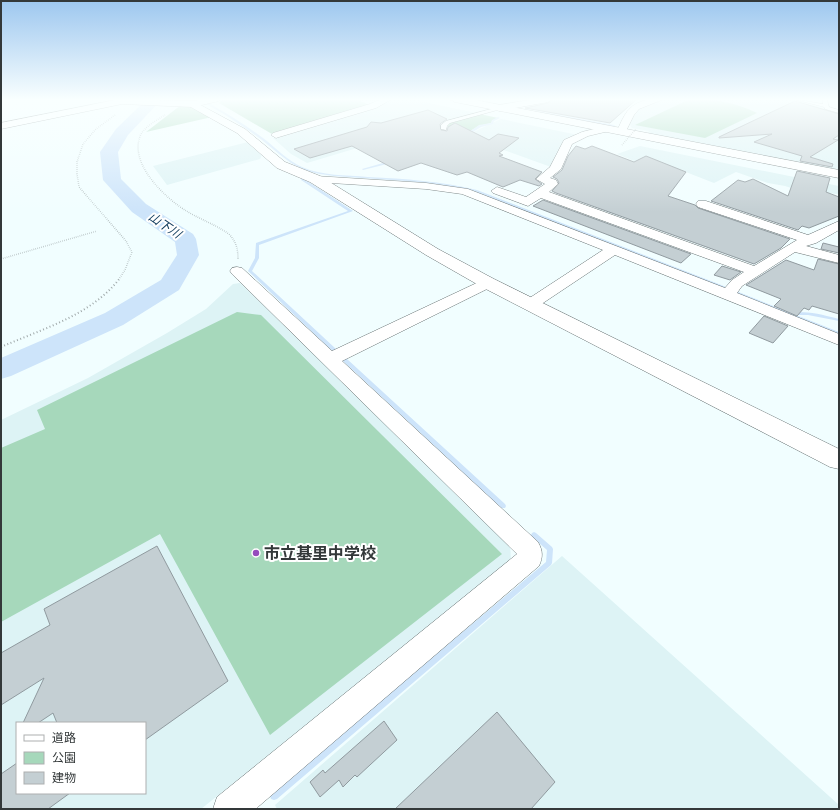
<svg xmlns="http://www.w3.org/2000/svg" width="840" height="810" font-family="Ubuntu,'Noto Sans JP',sans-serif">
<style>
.built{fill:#ddf3f5;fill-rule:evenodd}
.green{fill:#a6d8bb}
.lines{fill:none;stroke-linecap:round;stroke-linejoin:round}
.stream{fill:#cde4fa;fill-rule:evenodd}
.river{fill:#cde4fa;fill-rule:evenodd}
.building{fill:#c4cfd3;stroke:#909a9f}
.service-casing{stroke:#687374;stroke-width:1}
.minor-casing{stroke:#687374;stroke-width:1}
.tertiary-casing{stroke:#687374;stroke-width:1}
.trunk-casing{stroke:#687374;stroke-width:1}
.path-far1{stroke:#a1aaab;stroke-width:1.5;stroke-dasharray:0.5 1.5;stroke-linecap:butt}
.path{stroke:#a1aaab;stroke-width:2;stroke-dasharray:1 2.5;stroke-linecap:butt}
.service{fill:#fff;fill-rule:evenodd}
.minor{fill:#fff;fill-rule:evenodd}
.tertiary{fill:#fff;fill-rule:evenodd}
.trunk{fill:#fff;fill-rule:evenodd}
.path-bridge{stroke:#a1aaab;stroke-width:1.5;stroke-dasharray:0.5 1.5;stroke-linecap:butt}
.poi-dot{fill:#964bbd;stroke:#fff;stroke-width:1.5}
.labels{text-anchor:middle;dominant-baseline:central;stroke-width:4;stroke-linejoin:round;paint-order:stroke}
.far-water-label{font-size:12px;font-style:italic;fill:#0e395b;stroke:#fff}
.near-poi-label{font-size:16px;font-weight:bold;fill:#333839;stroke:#fff;text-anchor:start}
</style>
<rect width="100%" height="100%" fill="#f1feff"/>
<path class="built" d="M392,99H411L480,114L449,123H443L426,114L440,129L453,134L374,143L307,163L291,154L273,138L375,107Z
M667,99H792L823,106L839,113V170L647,134L649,131L632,128L629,123L640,107L647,103Z
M501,119L578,135L551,167L465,136Z
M248,142L262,155L260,159L167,185L153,166Z
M640,146L839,186V194L804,192L785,186L768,183L736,172L714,183L655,160L644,165L617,154Z
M240,283L510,544L511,561L201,809H1V420L88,378L167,333L206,309L233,284ZM17,723H145V793H17Z
M562,556L839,805V809H277L275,805Z"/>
<path class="green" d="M226,99H378L373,101L364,100L360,101L367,104L368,106L272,134L219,103L222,100Z
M690,99C714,99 735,102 757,113L705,138L635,125Z
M181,105L190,106L212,117L146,132Z
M480,114L498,118L492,121L491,123L479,126L463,135L447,126L449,123Z
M237,312L261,315L502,554L270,735L160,534L1,622V448L45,429L37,410Z"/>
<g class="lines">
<path class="stream" d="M198,99C204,99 211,104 217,108C233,117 248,127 263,138C276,148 287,160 302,167C322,176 346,175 368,177C405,179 441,181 477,190L716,283L793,314C804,309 827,316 839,319V321L808,315H796L839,332V335L714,285L475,192C429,180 381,180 334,176L320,174L306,171L291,163L279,154L262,140L248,130L227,116Z
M538,111L614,125L615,126L614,127L539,113Z
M498,117L500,118L494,121L493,124L481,127L468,135L466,134L479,125L491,123L492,120Z
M390,161H391V163L363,170L362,169Z
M301,178H303L353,211L259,245V258L252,271L336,349V351H332L248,271L255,258L256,243L348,211L301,180Z
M343,359H347L505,504L506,506L505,508H501L343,361Z
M534,532L536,533L552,547L553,549L552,563L551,565L277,799L274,800L271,799L270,796L271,793L546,562L547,550L532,537L531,535L532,533Z"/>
<path class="river" d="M147,99H162L128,135L118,152L121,179L146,204L193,234L196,239L199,255L179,290L123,325L11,376L1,379V358L105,313L161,280L177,255L175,242L132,212L103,180L100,152L116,129Z"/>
</g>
<path class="building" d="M553,99H637L610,123L525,108L548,103Z
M795,101L839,114V135L833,139L838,140L810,157L833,164L832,167L800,161L802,156L754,142L772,134L719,138V137Z
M428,110L447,119L440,124L441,130L447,131L448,127L455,123L489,140L498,134L519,138L499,153L503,155L499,156L542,172L535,179L542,184L539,186L520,180L503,187L467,172L457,175L421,163L398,171L352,146L310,158L294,149L367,127L371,122L381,123Z
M576,146L585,149L592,146L634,162L646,156L686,172L668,196L695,205L698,208L790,239L781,248L754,264L556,193L552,191L559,183L557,179L553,177L562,170L568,156Z
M797,171L830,178L826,192L839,197V216L809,228L802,226L798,230L711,201L738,180L745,182L753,179L788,196Z
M543,200L691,254L681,263L533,206Z
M823,243L839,247V253L821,249Z
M818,259L839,264V314L812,306L809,310L804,308L797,316L774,306L781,299L746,285L786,260L814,270Z
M722,266L741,272L730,280L714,275Z
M764,316L788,326L773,343L749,333Z
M157,546L228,681L145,740V723H57L53,713L38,723H23L44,678L1,705V653L50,625L44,609Z
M497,712L555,782L531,809H395Z
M384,721L397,740L357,777L355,775L343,787L339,780L320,797L310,782L323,770L325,773Z
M17,763V793H70L48,809H1V774Z"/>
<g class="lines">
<g class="service-casing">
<path id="service" d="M793,99L823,104V100H827L829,107L839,110V113L825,109L824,107Z
M499,107L501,109L450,123L447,126L446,130L441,129V125L446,121Z"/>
</g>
<g class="minor-casing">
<path id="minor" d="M120,99L193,101L205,99H220L219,101L193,107L122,104L1,129V123Z
M381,99H392L376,108L279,137L276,138L271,135L273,133L370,104Z
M535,99H552L548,102L499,111L495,108L499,105Z
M650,99H664L639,109L634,115L625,133H619L617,131C626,111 629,104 650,99Z
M606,126L609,127L611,129L609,131L588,136L572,144L561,169L550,178L556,180L558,184L549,192L754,266L797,240L698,207L696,204L698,201H706L808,235L839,221V230L816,243L806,246L839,255V263L795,252L742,286L737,293L839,334V345L615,255L537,307H525L523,304L525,301L603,250L462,194L426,189L315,182L309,179L315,176L426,183L468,189L725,288L732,280L744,272L541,198L528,206L493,193L491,191L497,187L526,197L545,184L536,179L550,167L564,140L582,132Z
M237,267L242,268L332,351L483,280H493L495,283L493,286L342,361L538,542C543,551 543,557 539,566L259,806L256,809H213L217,797L517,554L232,274L230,271L232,268Z"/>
</g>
<g class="tertiary-casing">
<path id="tertiary" d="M193,101L245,129L285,162L320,176L438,249L494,279L839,449V469L830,467L482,287L426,255L310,182L277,168L237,133L189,106L188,104L189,102Z"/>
</g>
<g class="trunk-casing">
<path id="trunk" d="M450,99H470L839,170V178L455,102Z"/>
</g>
<path class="path-far1" d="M115,115L96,129L83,144L77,162V174L79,187L126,241L132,252L125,270L119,279
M165,115C157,120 146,126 141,134C127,163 166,199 188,212C202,220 216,225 229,234C236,242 238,248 238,259
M1,259L97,231"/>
<path class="path" d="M1,347C42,329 92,315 120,278"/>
<use href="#service" class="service"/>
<use href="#minor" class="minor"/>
<use href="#tertiary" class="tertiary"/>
<use href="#trunk" class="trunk"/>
<path class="path-bridge" d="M622,145L636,129"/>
</g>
<linearGradient id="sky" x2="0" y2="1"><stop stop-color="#9dc7ef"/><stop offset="0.47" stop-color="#f9ffff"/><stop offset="1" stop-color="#f9ffff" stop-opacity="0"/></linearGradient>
<rect width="840" height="212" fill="url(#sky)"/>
<circle class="poi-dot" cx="256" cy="553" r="4"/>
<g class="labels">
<g class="far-water-label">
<text transform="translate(165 225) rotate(34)">山下川</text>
</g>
<g class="near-poi-label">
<text x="264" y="553">市立基里中学校</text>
</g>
</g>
<rect width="840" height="810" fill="none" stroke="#333839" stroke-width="4"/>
<rect x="16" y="722" width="130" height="72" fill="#ffffff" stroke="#adafb0"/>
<rect x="24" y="735" width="20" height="6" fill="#ffffff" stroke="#adafb0"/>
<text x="52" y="742" font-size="12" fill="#333839">道路</text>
<rect x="24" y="752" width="20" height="12" fill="#a6d8bb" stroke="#adafb0"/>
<text x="52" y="762" font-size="12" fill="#333839">公園</text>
<rect x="24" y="772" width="20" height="12" fill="#c4cfd3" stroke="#adafb0"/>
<text x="52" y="782" font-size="12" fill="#333839">建物</text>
</svg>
